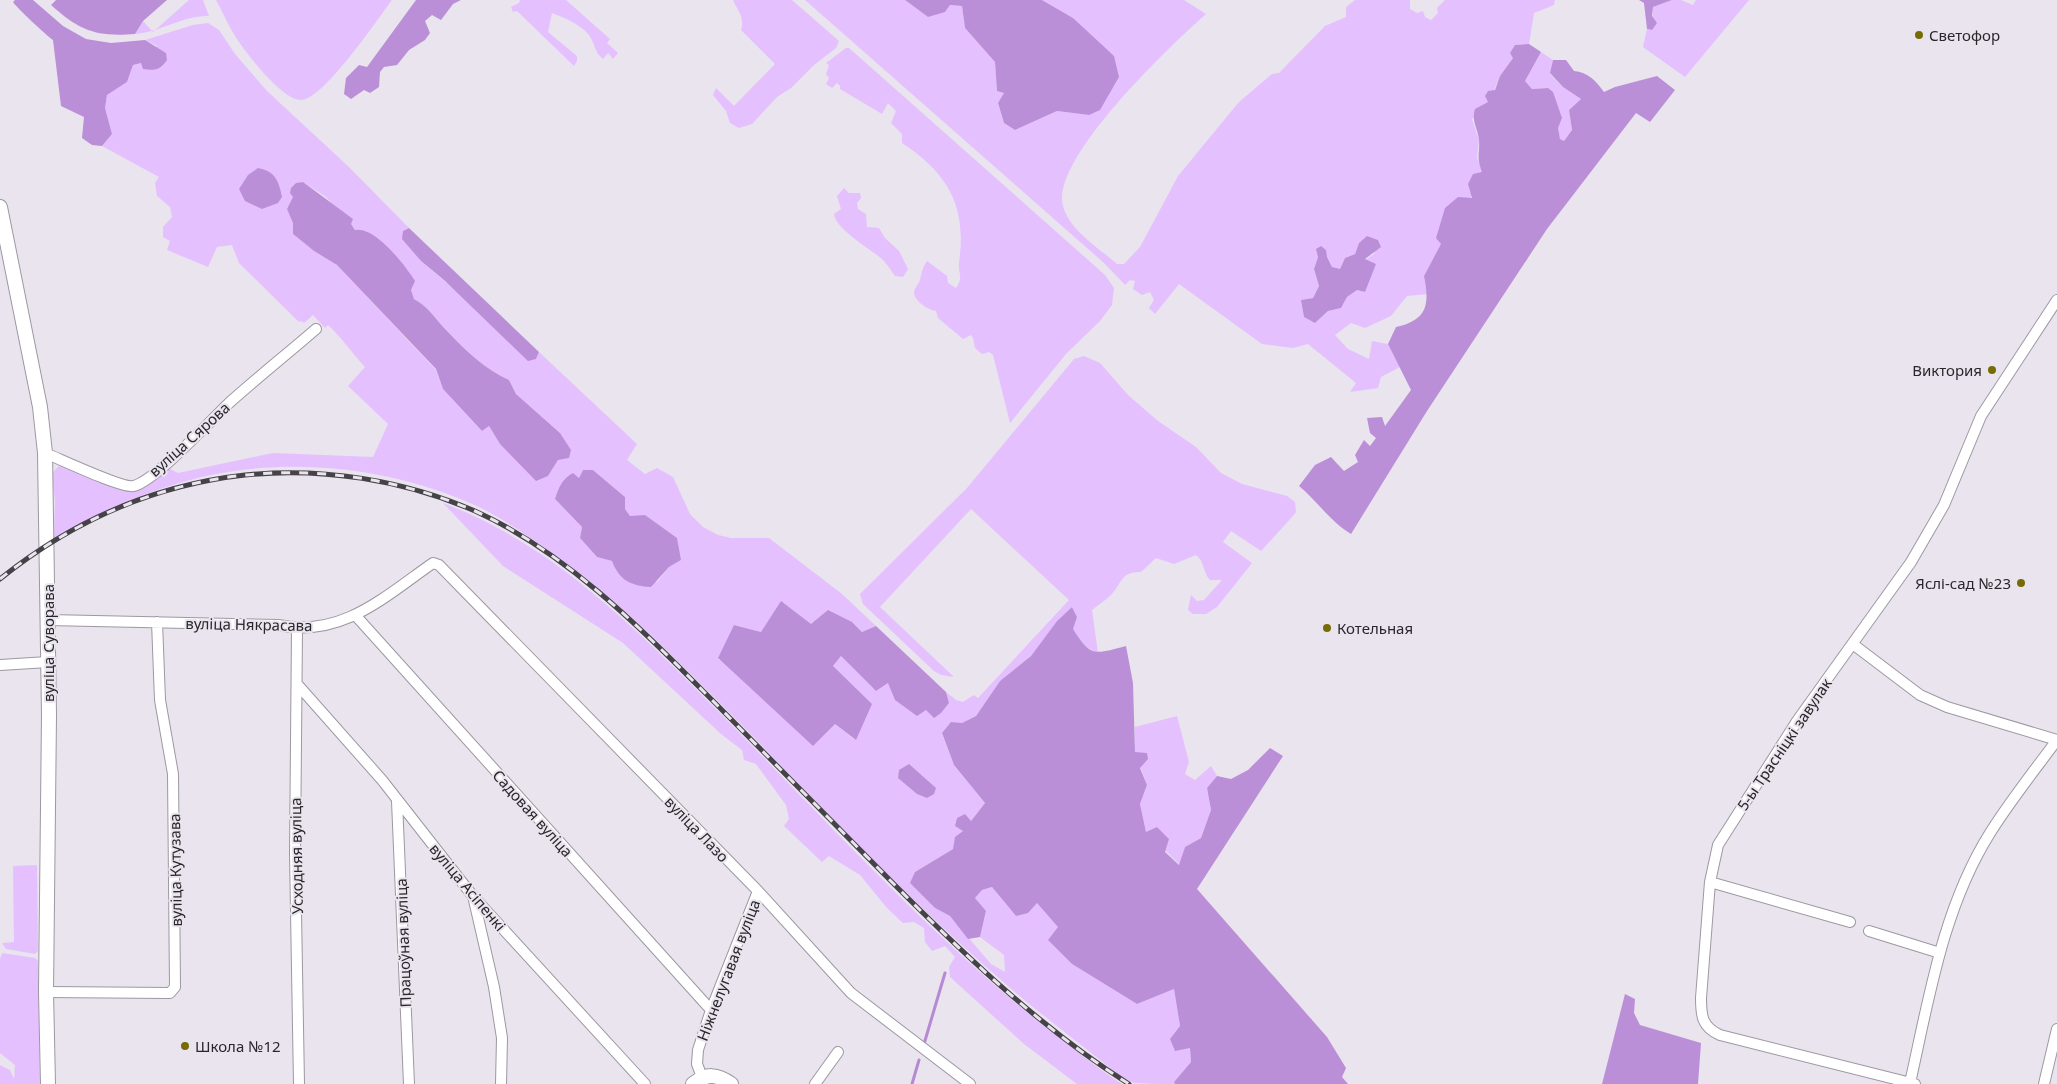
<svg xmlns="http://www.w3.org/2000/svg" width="2057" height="1084" font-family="'Noto Sans',sans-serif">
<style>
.green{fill:#e5c0ff;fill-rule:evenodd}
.forest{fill:#bb8fd8}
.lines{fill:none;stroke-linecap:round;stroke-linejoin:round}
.stream{stroke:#b58ad3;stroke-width:3}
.street-casing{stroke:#9d98a1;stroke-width:12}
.secondary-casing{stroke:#9d98a1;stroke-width:16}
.street{stroke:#fff;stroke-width:10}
.secondary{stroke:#fff;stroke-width:14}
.rail-casing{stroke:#464348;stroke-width:5}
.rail{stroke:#e9e4ed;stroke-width:3;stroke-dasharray:9;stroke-linecap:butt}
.poi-dot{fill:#776b04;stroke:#e9e4ed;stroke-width:2}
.labels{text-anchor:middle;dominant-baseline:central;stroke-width:4;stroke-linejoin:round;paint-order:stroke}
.poi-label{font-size:15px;fill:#29272b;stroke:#e9e4ed;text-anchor:start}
.street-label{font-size:15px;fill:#29272b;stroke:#e9e4ed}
</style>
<rect width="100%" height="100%" fill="#e9e4ed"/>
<path class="green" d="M189,0H203L209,16C184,15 160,32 135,34L143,21L153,32Z
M216,0H392C377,20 323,100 301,100C281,100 241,47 232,31C226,21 222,10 216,0Z
M520,0H566L610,39L607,43L618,53L613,59L608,53L603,59C594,52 595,43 589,35C580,24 565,18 552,13L548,32L577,56V61L574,66L517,11L513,12L511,7L519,3Z
M733,0H792L839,41L836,48L814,65L791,88L777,97L752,124L739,128L730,123L726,111L713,95L716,88L734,106L775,64L741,30C745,18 738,11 733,0Z
M805,0H905L928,17L950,5L962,6L965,28L995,62L997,91L1004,93L998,104L1004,123L1015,130L1057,111L1089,115L1073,18L1042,0H1184L1206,14C1172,44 1050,159 1063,206C1069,230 1099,248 1117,264H1124L1140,247L1178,176L1239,102L1272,74L1279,73L1325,26L1346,17V7L1355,0H1410V9L1417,13L1423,11L1425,17L1431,20L1438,13L1437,8L1445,0H1555L1554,5L1534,13L1529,44L1515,45L1513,58L1500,76L1489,102L1472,119L1479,140L1477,158L1483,172C1468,210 1443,240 1424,276L1428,294L1407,296L1391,316L1365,328L1351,323L1335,335L1348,349L1369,359L1372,341L1388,344L1400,367L1381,377L1378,388L1350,392L1356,383L1308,344L1293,348L1262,344L1179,284L1155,314L1149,308L1154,300L1150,292L1142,295L1133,289L1135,281L1130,280L1125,285L1104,263ZM1367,237L1378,240L1374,254L1365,260V292L1357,290L1347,297L1341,308L1328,311L1315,323L1301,300L1313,298L1319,286L1314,269L1318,257H1327L1332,268L1340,269L1345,258L1355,254L1359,243Z
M1672,0H1681L1693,5L1696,0H1749L1685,77L1643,47L1647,29L1652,30L1653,7Z
M208,23L219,30L235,54L267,91L350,168L409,228L403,231L421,261L536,359L539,352L637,444L627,460L645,474L657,468L673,477L690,514L703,527L718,535L731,538H769L842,594L876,626L862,632L852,622L811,624L761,632L735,625L718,659L835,724L855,740L833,666L841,656L876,691L888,683L927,710L949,704L946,692L956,700L963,702L974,695L978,698L1069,600L971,509L880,607L954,677L941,675L934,671L863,604L860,594L967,488L1074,359L1084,356L1100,363L1128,395L1158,421L1196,447L1221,473L1242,484L1287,496L1295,502L1296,512L1292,517L1261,551L1231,531L1223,542L1252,563L1217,607L1206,614H1193L1188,610L1191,595L1197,601L1204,600L1222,580H1210C1202,571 1205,562 1196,555L1174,564L1156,558L1141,572C1120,572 1123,582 1111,595C1106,600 1098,605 1092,610L1098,653L1084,646L1072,629L1077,617L1072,607L1057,621L1031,656L1000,681L976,716L942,734L954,765L985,803L963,831L953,849L915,872L935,908L950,916L991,964L1005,972L1004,955L980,937L986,912L975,898L982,890L992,887L1016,916L1037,903L1059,927L1049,940L1072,964L1137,1004L1174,989L1180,1026L1190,1048L1191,1062L1174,1082L1175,1084C1163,1084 1145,1084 1134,1083C1120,1078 1107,1065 1095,1056C1066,1033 1037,1011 1009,987C906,899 813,797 717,700C657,640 598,581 526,535C511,525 496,515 479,507C388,465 276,454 179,483C135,496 94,516 54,538L55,500L52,476L54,471L61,464L136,490L146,487L168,468L178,473L273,453L373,457L388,424L348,386L365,367C352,353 342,338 328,325L325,328L313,315L304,323L301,321L299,322L239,263L232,245L217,247L208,267L167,250L170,241L163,237V227L172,217L170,207L157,196L155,183L159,177L102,146L112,134L105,108L107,95L127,82L133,65L141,63L157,46L145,40L193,25ZM303,182L326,197L411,291L414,299C429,307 436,320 448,332C465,350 486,370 509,380L516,394L560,433L558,460L548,476L500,444L489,426L482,431L443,389L436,370L337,265L314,251L293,234V197ZM583,470H593L625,497V509L630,516L681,560L669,567L657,582L612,561L597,557L580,538L582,527L555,499L573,473L579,478Z
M846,48H849L1105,275L1114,288L1112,305L1100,321L1066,354L1010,423L993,355L989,352L982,354L975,348L973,338L971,335L963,339L938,318L936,311C929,310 913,301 914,291C915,287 919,284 920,280C922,272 922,268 927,261L947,276L948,283L956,288C964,276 958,275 959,263C967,207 949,174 902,143V134L891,123L896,111L888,103L882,114L840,89V86L837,83L832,88L826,84L829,78L826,74L829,65L826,63Z
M1541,52L1553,60L1550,74L1563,87L1581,99L1569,110L1572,130L1564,141L1560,139L1548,88L1532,89L1525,81Z
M844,188L849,193H860L861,198L857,203L858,209L866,214L867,227L879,228L885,238L899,251L908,269L903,277L895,276C891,271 888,265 883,260C871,249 836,230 834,214L841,209L837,196Z
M443,503C555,545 638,631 721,714C829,823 932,939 1053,1033C1076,1050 1098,1069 1122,1084H1077L1024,1044L950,977L949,967L955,957L945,946L932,951L925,942L924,928L914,922L903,923L887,908L860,875L829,856L822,862L784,826L789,819L786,805L756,764L744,760L742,750L721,734L623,643L503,566Z
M1177,716L1189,762L1185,774L1195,780L1211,766L1217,776L1207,788L1211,810L1201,838L1185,847L1180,865L1146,832L1140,804L1147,785L1135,752V727Z
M37,865L38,951L35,954L6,949L2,943L14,942L13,866Z
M2,953L35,958L38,961L40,1084H0V1065L10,1070L14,1079L15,1065L0,1053V959Z"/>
<path class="forest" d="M15,0H33L63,26L86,39L111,43L145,40L166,53L167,60C160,70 155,71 143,69L141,63L133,65L127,82L107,95L105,108L112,134L102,146L92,145L82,138L84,117L61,106L53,40C47,36 16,7 13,2Z
M56,0H167L143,21L135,34C96,37 80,31 51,5Z
M416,0H461L453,4L441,20L432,15L425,21L430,33L425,40L409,50L397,65L384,67L380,72L379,87L370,93L364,90L351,99L344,94L346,78L359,65L367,67Z
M905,0H1042L1073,18L1114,56L1119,77L1100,110L1089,115L1057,111L1015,130L1004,123L998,103L1004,93L997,91L995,62L965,28L962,6L950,5L945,12L928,17Z
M1639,0H1672L1653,7L1652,16L1657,23L1652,30L1647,29L1644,3Z
M1529,44L1541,52L1525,81L1532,89L1548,88L1553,92L1562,118L1558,128L1560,139L1564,141L1572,130L1569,110L1581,99L1563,87L1550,73L1553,60H1566L1574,71C1588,72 1596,81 1604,92L1615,87L1657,76L1675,90L1650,122L1636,113L1547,229L1427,411L1351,534C1331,522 1317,501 1299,486L1315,465L1331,457L1344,471L1358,462L1355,455L1364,440L1370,446L1376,438L1370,433L1367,418L1382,417L1385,426L1411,390L1388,344L1396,327C1427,320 1430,305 1424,276L1441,244L1436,238L1445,208L1458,197L1472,198L1468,184L1473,174L1482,172C1476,156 1480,155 1479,140C1478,128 1471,122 1475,109L1488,102L1485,96L1488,91L1495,90L1500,76L1513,58L1510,53L1515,45Z
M258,168C275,171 279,181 282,197L278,203L262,209L245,201L239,189L248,175Z
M303,182L353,219L351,224L355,230C375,226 405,265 415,281L411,290L414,299C429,307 436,320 448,332C465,350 486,370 509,380L516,394L560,433L571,450L569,458L558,460L548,476L536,481L500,444L489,426L482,431L443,389L436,369L337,265L314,251L293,234V223L287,209L293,197L290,193L291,188L296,183Z
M409,228L539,352L536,359L528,361L444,280L421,261L402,239L403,231Z
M1367,236L1378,240L1381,247L1365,259L1376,264L1365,292L1357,290L1347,297L1341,308L1328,311L1315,323L1304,317L1301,300L1313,298L1319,286L1314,269L1318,257L1316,249L1321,246L1326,250L1327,257L1332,267L1340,269L1345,258L1355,254L1359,243Z
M583,470H593L625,497V509L630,516L645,515L677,538L681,560L669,567L651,587C631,586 619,580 612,561L597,557L580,538L582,527L555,499C559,487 562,479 573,473L579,478Z
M781,601L811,624L828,610L852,622L862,632L876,626L946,692L949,703L941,713L934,718L926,710L917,716L895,700L888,683L876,691L841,656L833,666L872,704L856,740L835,724L813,746L718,658L734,625L761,632Z
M1072,607L1077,617L1073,629C1091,658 1095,654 1126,646L1133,683L1135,752L1147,753L1148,759L1140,768L1147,785L1140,804L1146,832L1157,827L1169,839L1165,852L1179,865L1185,847L1201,838L1211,810L1207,788L1217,776L1231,779L1248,770L1270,748L1283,756L1197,889L1327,1037L1346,1068L1342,1077L1348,1084H1175L1174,1082L1191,1062L1190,1048L1175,1051L1170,1039L1180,1026L1174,989L1137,1004L1072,964L1048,940L1058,927L1037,903L1028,913L1016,916L992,887L982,890L975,898L986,911L980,937L968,939L950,916L935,908L910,883L915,872L953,849L955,837L963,831L955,826L957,818L965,814L971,821L985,803L954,765L942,733L951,722L962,723L976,716L1000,681L1031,656L1057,621Z
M909,764L936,788L934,794L927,798L917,794L898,778L899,770Z
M1625,994L1635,999L1634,1013L1640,1025L1701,1043L1698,1084H1602Z"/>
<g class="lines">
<path class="stream" d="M924,1044L945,973
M912,1084L919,1060"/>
<g class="street-casing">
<path id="street" d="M45,453C60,459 123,489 134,486C157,479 209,422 229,403C257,378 287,354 316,329
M356,616L711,1010
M48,620L278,625C342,638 384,597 433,563L439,565L758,891L851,993L970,1084
M297,629L295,854L299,1084
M1854,645L1920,695L1947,707L2057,740
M0,665L48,662
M297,684L382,780L472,895L645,1084
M397,801L409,1084
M1710,882L1850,922
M473,896L494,987L502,1038L501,1084
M1869,931L1940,953
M46,992L170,993L175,987L173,774L160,700L157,622
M702,1077L697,1064L698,1050L711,1010L758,891
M1910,1083C1929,998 1943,908 1990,833C2010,801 2034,771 2057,740
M815,1084L838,1052
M1915,1084L1720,1035C1702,1027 1701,1016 1701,998L1710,882L1718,845L1797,721L1911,562L1944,505L1981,416L2057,300
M2044,1084L2057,1029"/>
</g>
<g class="secondary-casing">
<path id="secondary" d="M0,207L40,407L45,453L49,715L46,992L48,1084
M693,1084C707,1073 717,1074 731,1084"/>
</g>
<use href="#street" class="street"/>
<use href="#secondary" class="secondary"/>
<g class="rail-casing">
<path id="rail" d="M0,579C71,522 154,485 245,475C322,467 404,480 475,511C572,555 648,636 722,710C774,763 826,815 878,868C954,945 1037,1026 1129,1084"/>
</g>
<use href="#rail" class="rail"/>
</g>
<g class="poi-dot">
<circle cx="1919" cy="35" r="5"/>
<circle cx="1992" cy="370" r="5"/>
<circle cx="2021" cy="583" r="5"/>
<circle cx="1327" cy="628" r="5"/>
<circle cx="185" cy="1046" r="5"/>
</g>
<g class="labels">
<g class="poi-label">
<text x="1929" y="35">Светофор</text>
<text x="1982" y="370" text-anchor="end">Виктория</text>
<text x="2011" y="583" text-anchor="end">Яслі-сад №23</text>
<text x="1337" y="628">Котельная</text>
<text x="195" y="1046">Школа №12</text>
</g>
<g class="street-label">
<text transform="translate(189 439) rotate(-42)">вуліца Сярова</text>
<text transform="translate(249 624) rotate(1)">вуліца Някрасава</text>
<text transform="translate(48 643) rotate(-90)">вуліца Суворава</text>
<text transform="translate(1784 744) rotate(-56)">5-ы Трасніцкі завулак</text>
<text transform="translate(533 813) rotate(48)">Садовая вуліца</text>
<text transform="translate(697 829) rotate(46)">вуліца Лазо</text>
<text transform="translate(296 856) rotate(-91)">Усходняя вуліца</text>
<text transform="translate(175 870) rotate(-91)">вуліца Кутузава</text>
<text transform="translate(468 887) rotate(50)">вуліца Асіпенкі</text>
<text transform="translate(403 943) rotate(-92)">Працоўная вуліца</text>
<text transform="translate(728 970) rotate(-69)">Ніжнелугавая вуліца</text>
</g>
</g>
</svg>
